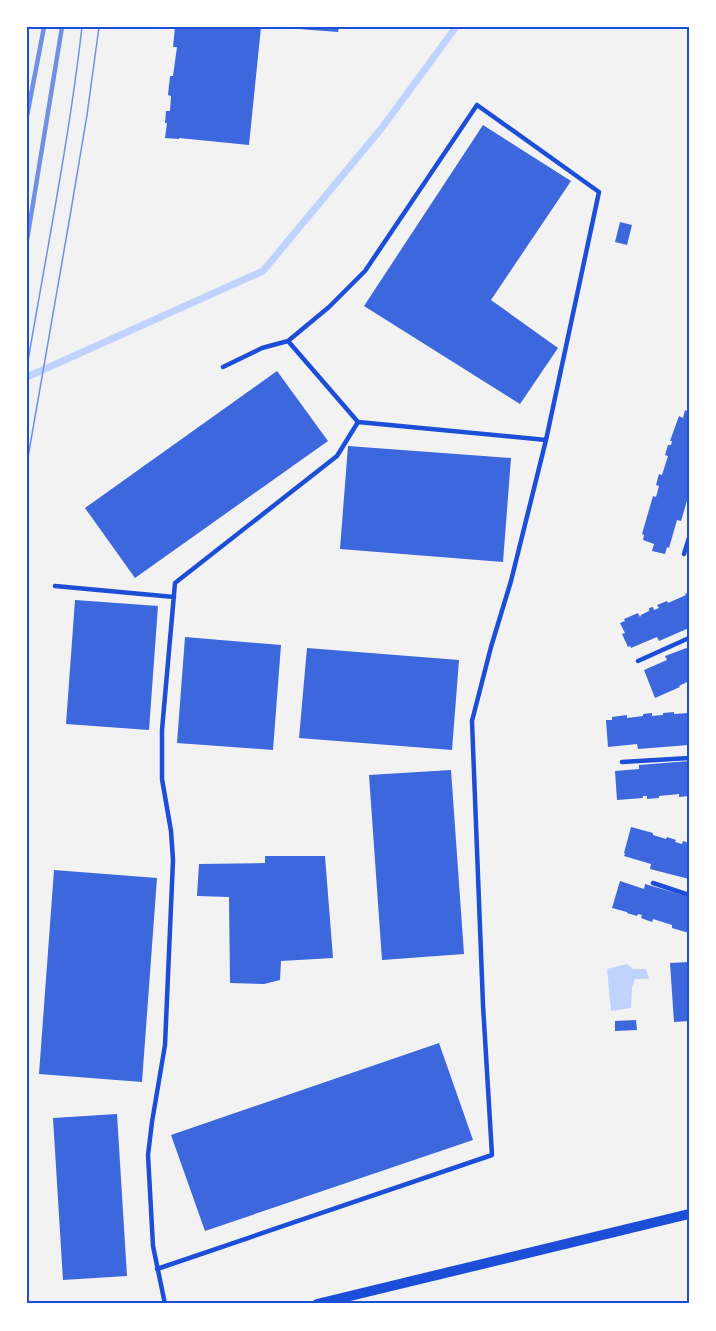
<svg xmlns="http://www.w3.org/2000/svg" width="716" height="1331" font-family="Manrope,sans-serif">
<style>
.water{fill:#bfd3fe}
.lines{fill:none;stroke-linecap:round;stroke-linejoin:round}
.stream{stroke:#bfd3fe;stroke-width:7}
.building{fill:#3d67dc}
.service{stroke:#1d4ed8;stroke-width:4.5}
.tertiary{stroke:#1d4ed8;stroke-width:10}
.tram{stroke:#7290e2;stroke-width:1.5}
.rail{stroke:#7290e2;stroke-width:4.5}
.neatline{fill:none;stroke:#1d4ed8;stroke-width:2}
</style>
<rect width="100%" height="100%" fill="#f2f2f2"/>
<path class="water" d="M627,964L633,969H646L649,979H635L632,987L631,1008L611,1011L607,969Z"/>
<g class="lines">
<path class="stream" d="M27,377L263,271L381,129L456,27"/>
</g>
<path class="building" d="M175,27H261L249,145L179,138V139L165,138L167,123H165L166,111H170L171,96L168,95L170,76H173L177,47H173Z
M299,27H339L338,32L299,29Z
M483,125L571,181L491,300L558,348L520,404L364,306Z
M620,222L632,225L627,245L615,242Z
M277,371L328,441L135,578L85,508Z
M685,410L689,412V494L681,521L677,520L669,548L667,547L665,554L652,551L654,544L643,540L644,535L642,534L653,496L656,497L659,486L656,485L659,474L662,475L668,456L665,455L668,445H671L672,441H670L679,416L683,418Z
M348,446L511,458L503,562L340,549Z
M689,592V628L659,641L657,637L631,648L630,646L628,647L622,634L625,633L620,623L625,621L624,619L638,613L640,617L641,615L649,611V608L653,607L654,610L659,608L657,605L667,601L668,603L686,595L685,594Z
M75,600L158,606L149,730L66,724Z
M185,637L281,645L273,750L177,743Z
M689,647V681L679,686L680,687L655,698L644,670L667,660L665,656Z
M307,648L459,660L452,750L299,738Z
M674,712V714L689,713V745L638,749L637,744L608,747L606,720H612V717L627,715V718L643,716V714L652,713V716L663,715V713Z
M689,761V796L679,797V794L659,796V798L647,799V796H643V798L617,800L615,771L639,769V765Z
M451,770L464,954L382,960L369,775Z
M631,827L653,833V835L666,839L667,837L676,840L675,842L682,844L683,841L689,843V879L650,869L651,864L624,856L625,854L624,853Z
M265,856H325L333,958L281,961L280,980L264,984L230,983L229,897L197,896L199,864L265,863Z
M54,870L157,878L142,1082L39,1074Z
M620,881L644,889L645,884L689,897V933L672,928V925L653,919L652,922L641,918L642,915L638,914L637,916L627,913V912L612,908Z
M688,962L689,1021L674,1022L670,963Z
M636,1020L637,1030L615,1031V1021Z
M439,1043L473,1140L205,1231L171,1135Z
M117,1114L127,1276L63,1280L53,1118Z"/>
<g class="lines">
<path class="service" d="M288,341L358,422
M684,554L689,538
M55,586L174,597
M638,661L689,638
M622,762L689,758
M653,883L689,895
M157,1269L492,1155L483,1005L472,721L491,647L511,581L546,440
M165,1304L153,1246L148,1155L152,1122L165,1045L173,860L171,831L162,779V730L175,583L337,456L358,422L546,440L599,192L477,105L365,271L329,307L288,341L262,348L223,367"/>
<path class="tertiary" d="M317,1304L689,1214"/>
<path class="tram" d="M27,367C46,254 69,141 82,27
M27,463L69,222L87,115L99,27"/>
<path class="rail" d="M27,116L44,27
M27,240L62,27"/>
</g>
<rect width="716" height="1331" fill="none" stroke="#ffffff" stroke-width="57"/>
<rect x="28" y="28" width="660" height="1274" class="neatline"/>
</svg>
